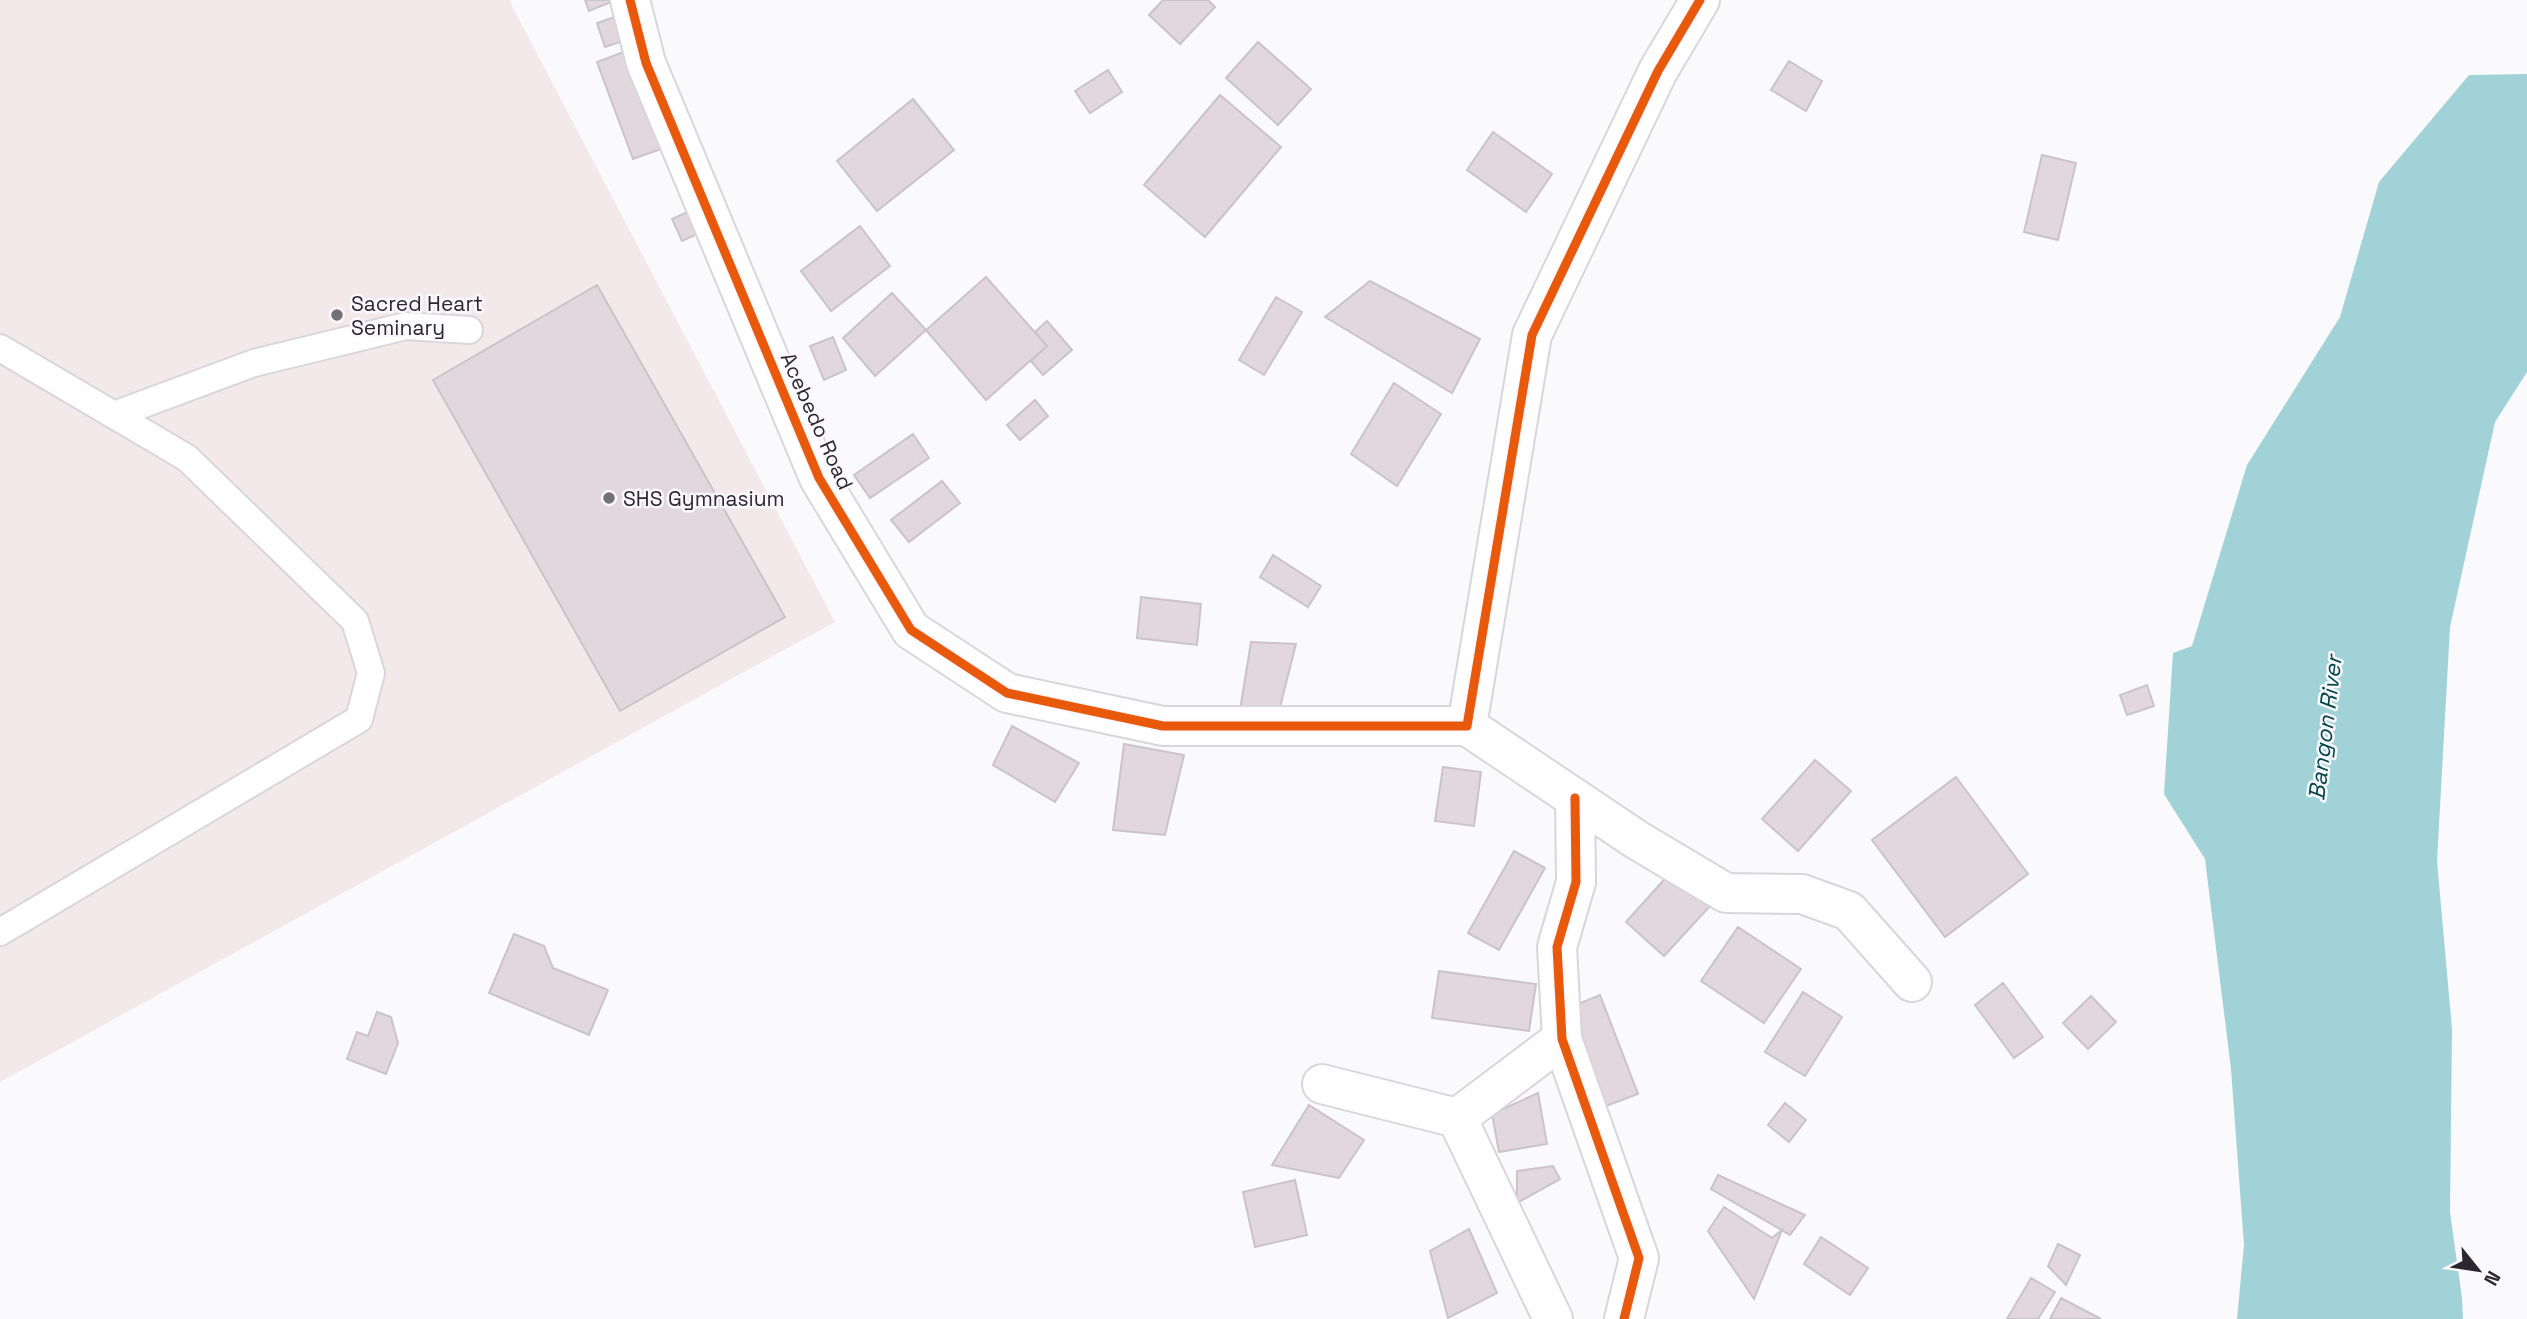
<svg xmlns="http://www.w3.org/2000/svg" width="2527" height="1319" font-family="'Space Grotesk',sans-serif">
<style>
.education{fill:#f3e9eb}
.water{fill:#a0d2d7}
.building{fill:#e2d7dc;stroke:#cac4c8;stroke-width:2}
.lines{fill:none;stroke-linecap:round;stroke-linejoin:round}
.lane-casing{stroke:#d8d6dc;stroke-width:30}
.street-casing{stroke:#d8d6dc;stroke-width:42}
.lane{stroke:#fefeff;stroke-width:26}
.street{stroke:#fefeff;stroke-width:38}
.cycleway-casing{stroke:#faf8fd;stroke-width:13}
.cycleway{stroke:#e8590c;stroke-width:9}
.poi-dot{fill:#737077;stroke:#faf8fd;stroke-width:2.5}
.labels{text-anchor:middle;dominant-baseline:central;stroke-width:5;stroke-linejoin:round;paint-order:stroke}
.poi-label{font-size:21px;fill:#2a272f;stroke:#faf8fd;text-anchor:start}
.street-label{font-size:21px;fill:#2a272f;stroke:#faf8fd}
.water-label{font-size:23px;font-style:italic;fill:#00464b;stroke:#faf8fd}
</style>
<rect width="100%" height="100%" fill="#faf9fc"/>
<path class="education" d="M0,0H510L513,8L835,622L0,1082Z"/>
<path class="water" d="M2527,74V372L2495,422L2450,627L2437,861L2452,1029L2450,1212L2462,1298L2463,1319H2237L2244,1245L2231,1069L2205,859L2164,794L2173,653L2192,646L2247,465L2340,317L2379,182L2469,75Z"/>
<path class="building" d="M585,0H610L611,2L589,11Z
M1163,0H1208L1215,7L1180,44L1149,15Z
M620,15L629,39L605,47L597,23Z
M1258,42L1311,89L1278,125L1226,78Z
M634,48L670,146L633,159L597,62Z
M1789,61L1822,81L1806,111L1771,90Z
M1108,70L1122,92L1090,113L1075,91Z
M1220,95L1281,147L1205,237L1144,185Z
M913,99L954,150L877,211L837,161Z
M1493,132L1552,174L1526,212L1467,170Z
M2042,155L2076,163L2058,240L2024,232Z
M694,209L704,231L682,241L672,219Z
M860,226L890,266L831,311L801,271Z
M986,277L1047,346L986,400L926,330Z
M1370,281L1480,339L1452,393L1325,317Z
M597,285L785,617L620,711L433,380Z
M892,293L926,330L875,376L843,338Z
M1276,297L1302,312L1264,375L1239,360Z
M1047,321L1072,350L1043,375L1031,361L1047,346L1035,332Z
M833,337L846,370L824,380L810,346Z
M1394,383L1441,414L1397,486L1351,454Z
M1035,400L1048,416L1020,440L1007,425Z
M913,434L929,458L870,498L854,475Z
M942,481L960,503L909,542L891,520Z
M1273,555L1321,586L1308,607L1260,577Z
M1141,597L1201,604L1197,645L1137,638Z
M1251,642L1296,644L1278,715L1240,710Z
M2147,685L2154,706L2127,715L2120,695Z
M1012,726L1079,763L1055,802L993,765Z
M1124,744L1184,755L1165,835L1113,830Z
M1815,760L1851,791L1798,851L1762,819Z
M1443,767L1481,772L1474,826L1435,821Z
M1956,777L2028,874L1945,937L1872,840Z
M1514,851L1545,868L1499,950L1468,933Z
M1671,872L1710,906L1664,956L1626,922Z
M1738,927L1801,969L1764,1023L1701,981Z
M514,934L544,946L553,968L608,990L589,1035L489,993Z
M1439,971L1536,984L1529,1031L1432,1018Z
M2003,983L2043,1037L2014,1058L1975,1005Z
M1803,992L1842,1017L1805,1076L1765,1052Z
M1600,995L1638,1094L1606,1106L1568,1008Z
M2091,996L2116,1022L2088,1049L2063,1023Z
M377,1012L391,1017L398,1043L386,1074L347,1059L357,1032L368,1036Z
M1538,1093L1547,1144L1499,1152L1492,1114Z
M1785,1103L1806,1120L1789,1142L1768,1125Z
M1309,1105L1364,1140L1339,1178L1272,1165Z
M1553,1166L1560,1179L1517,1203V1171Z
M1718,1175L1805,1215L1790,1235L1711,1189Z
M1295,1180L1307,1235L1255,1247L1243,1192Z
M1724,1207L1772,1238L1782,1230L1754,1299L1708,1231Z
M1469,1229L1497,1293L1448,1318L1430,1251Z
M1821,1237L1868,1268L1850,1295L1804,1264Z
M2058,1244L2080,1255L2066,1285L2048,1266Z
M2031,1278L2055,1292L2038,1319H2007Z
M2061,1298L2101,1319H2050Z"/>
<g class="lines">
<g class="lane-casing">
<path id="lane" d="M0,348L187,458L355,621L371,673L359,719L0,932
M114,415L254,363L406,326L469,330"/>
</g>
<g class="street-casing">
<path id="street" d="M630,0L646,63L819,478L911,630L1007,693L1163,726H1467L1532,335L1658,71L1700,0
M1467,726L1637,840L1726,893L1802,894L1849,911L1912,982
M1575,798L1576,882L1557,947L1562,1039L1639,1258L1624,1319
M1322,1084L1457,1118L1562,1039
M1457,1118L1553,1319"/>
</g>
<use href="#lane" class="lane"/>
<use href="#street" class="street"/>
<g class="cycleway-casing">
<path id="cycleway" d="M630,0L646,63L819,478L911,630L1007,693L1163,726H1467L1532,335L1658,71L1700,0
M1575,798L1576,882L1557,947L1562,1039L1639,1258L1624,1319"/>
</g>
<use href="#cycleway" class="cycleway"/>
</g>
<g class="poi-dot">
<circle cx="337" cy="315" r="7"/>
<circle cx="609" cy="498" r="7"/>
</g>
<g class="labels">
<g class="poi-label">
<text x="351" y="303">Sacred Heart<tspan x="351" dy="24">Seminary</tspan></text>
<text x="623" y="498">SHS Gymnasium</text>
</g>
<g class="street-label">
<text transform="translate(817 421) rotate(66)">Acebedo Road</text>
</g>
<g class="water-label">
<text transform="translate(2325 728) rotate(-83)">Bangon River</text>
</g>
</g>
<g transform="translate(2478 1270) rotate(120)" stroke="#faf8fd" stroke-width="5" paint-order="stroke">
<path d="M0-5L12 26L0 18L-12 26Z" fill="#2a272f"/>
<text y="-10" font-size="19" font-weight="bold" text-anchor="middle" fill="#2a272f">N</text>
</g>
</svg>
